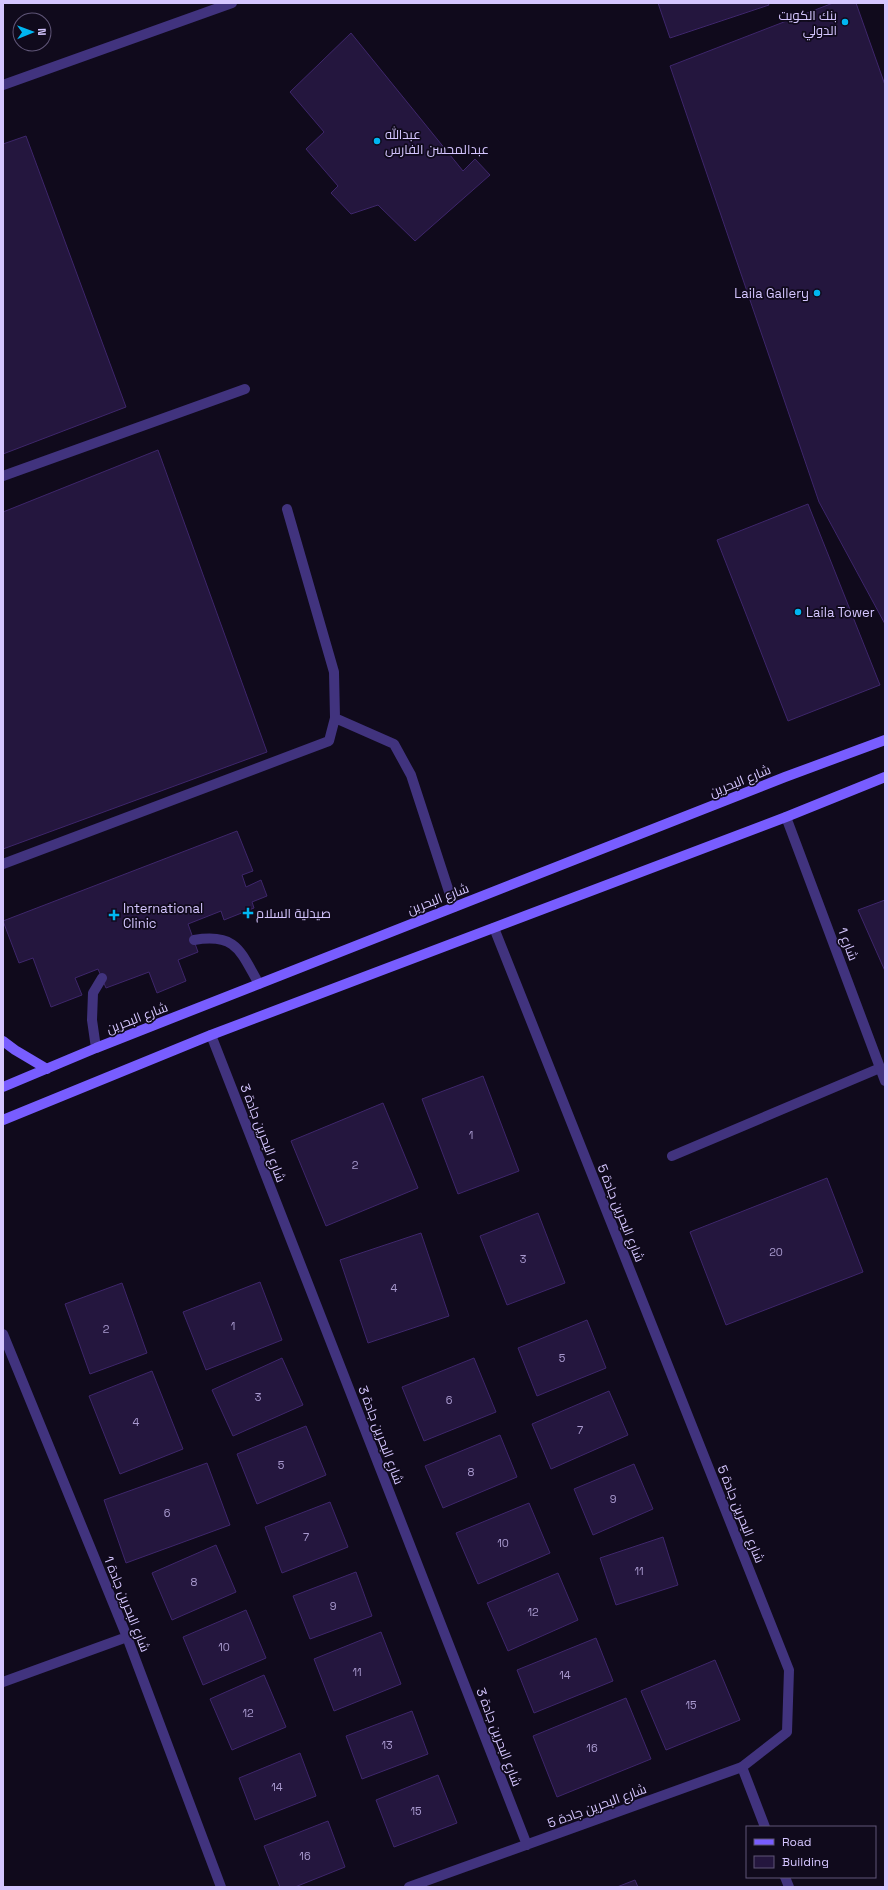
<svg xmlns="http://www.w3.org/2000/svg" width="888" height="1890" font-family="'Space Grotesk',Cairo,sans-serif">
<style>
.building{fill:#24163e;stroke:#3e266b}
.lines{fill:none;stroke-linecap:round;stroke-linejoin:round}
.lane{stroke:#41337e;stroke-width:10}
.street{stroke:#41337e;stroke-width:10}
.secondary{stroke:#785dff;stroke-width:10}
.poi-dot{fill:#00b6f1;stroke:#100a1c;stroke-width:1.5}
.labels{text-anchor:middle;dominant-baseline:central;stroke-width:3.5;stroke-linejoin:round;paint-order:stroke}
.number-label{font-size:11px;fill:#a99acf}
.poi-label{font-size:13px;fill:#d5c6ff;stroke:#100a1c;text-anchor:start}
.street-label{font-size:13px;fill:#d5c6ff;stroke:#100a1c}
</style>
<rect width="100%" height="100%" fill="#100a1c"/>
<path class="building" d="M658,3H768L769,5L670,38Z
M833,3H856L885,85V624L819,502L670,66Z
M351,33L463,171L475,159L490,175L415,241L378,205L351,214L331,193L338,186L306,149L324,132L290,92Z
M26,136L126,407L3,454V144Z
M158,450L267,752L3,849V512Z
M808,504L880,685L788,721L717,540Z
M237,831L253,871L242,875L246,887L261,880L267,896L252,902L254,908L224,920L221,911L188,924L198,952L178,960L186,981L157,993L149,972L106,988L98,969L75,978L82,995L51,1007L33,958L19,963L3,921Z
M885,900V971L858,910Z
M483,1076L519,1171L458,1194L422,1099Z
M383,1103L418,1188L326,1226L291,1141Z
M827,1178L863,1272L726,1325L690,1232Z
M538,1213L565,1283L507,1305L480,1236Z
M421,1233L449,1316L368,1343L340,1260Z
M260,1282L282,1340L206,1370L183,1312Z
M122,1283L147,1353L90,1374L65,1304Z
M587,1320L606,1368L537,1396L518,1348Z
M282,1358L303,1405L233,1436L212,1390Z
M474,1358L496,1412L424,1441L402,1387Z
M152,1371L183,1449L120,1474L89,1396Z
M609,1391L628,1435L551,1469L532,1424Z
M306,1426L326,1475L257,1504L237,1454Z
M500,1435L517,1477L443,1508L425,1466Z
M207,1463L230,1525L126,1563L104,1500Z
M634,1464L653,1509L593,1535L574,1489Z
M330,1502L348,1547L282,1573L265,1527Z
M529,1503L550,1553L478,1584L456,1533Z
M663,1537L678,1585L616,1605L600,1558Z
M216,1545L236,1592L172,1620L152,1573Z
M356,1572L372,1616L310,1639L293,1596Z
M558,1573L578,1620L508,1651L487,1603Z
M246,1610L266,1658L203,1685L183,1637Z
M381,1632L401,1684L334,1711L314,1659Z
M596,1638L613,1681L534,1713L517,1670Z
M715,1660L740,1720L666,1750L641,1691Z
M264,1675L286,1727L232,1750L210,1699Z
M626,1698L651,1759L557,1797L533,1736Z
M412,1711L428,1754L362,1779L346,1736Z
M300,1753L316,1796L255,1820L239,1778Z
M438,1775L457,1823L394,1847L376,1800Z
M328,1821L345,1867L295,1887H280L264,1846Z
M635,1880L638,1887H617Z"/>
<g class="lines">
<path class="lane" d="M3,476L245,389
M335,718L394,744L411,775L454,907
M3,864L329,741L335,718L334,672L287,509
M194,940C237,933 240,951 259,984
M96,1048L92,1020L93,993L102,978
M672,1156L880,1068
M742,1767L765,1827
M785,1877L789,1887"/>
<path class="street" d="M3,85L232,3
M786,817L885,1081
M211,1035L527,1845
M3,1334L127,1637L221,1887
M3,1682L127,1637
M409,1887L742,1767L787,1732L789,1670L494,928"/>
<path class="secondary" d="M3,1041L15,1050L47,1069
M3,1087L96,1048L785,777L885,740
M3,1120L211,1035L786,817L885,777"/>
</g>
<g class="poi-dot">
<circle cx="845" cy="22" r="4"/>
<circle cx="377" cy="141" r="4"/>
<circle cx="817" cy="293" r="4"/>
<circle cx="798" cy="612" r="4"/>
<path d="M246 907h4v4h4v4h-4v4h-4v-4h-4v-4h4z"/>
<path d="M112 909h4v4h4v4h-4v4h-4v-4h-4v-4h4z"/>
</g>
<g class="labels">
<g class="number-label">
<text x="471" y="1135">1</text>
<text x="355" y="1165">2</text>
<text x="776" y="1252">20</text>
<text x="523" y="1259">3</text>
<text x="394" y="1288">4</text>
<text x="233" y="1326">1</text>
<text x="106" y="1329">2</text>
<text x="562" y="1358">5</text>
<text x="258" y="1397">3</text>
<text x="449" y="1400">6</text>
<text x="136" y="1422">4</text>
<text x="580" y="1430">7</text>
<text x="281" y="1465">5</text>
<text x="471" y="1472">8</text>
<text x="613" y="1499">9</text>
<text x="167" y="1513">6</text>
<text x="306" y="1537">7</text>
<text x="503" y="1543">10</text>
<text x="639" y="1571">11</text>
<text x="194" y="1582">8</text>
<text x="333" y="1606">9</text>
<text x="533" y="1612">12</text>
<text x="224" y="1647">10</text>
<text x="357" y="1672">11</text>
<text x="565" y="1675">14</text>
<text x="691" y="1705">15</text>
<text x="248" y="1713">12</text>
<text x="387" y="1745">13</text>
<text x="592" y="1748">16</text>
<text x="277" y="1787">14</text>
<text x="416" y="1811">15</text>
<text x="305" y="1856">16</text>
</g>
<g class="poi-label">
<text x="837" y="15" text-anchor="end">بنك الكويت<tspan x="837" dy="15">الدولي</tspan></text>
<text x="385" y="134">عبدالله<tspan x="385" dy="15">عبدالمحسن الفارس</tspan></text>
<text x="809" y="293" text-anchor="end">Laila Gallery</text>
<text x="806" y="612">Laila Tower</text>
<text x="123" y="908">International<tspan x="123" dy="15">Clinic</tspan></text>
<text x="256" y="913">صيدلية السلام</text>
</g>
<g class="street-label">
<text transform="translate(740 781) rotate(-22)">شارع البحرين</text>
<text transform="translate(438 899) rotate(-21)">شارع البحرين</text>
<text transform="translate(848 944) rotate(69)">شارع 1</text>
<text transform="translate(137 1018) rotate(-21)">شارع البحرين</text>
<text transform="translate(263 1133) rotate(69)">شارع البحرين جادة 3</text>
<text transform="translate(621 1213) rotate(68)">شارع البحرين جادة 5</text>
<text transform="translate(381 1435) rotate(69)">شارع البحرين جادة 3</text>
<text transform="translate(741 1514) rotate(68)">شارع البحرين جادة 5</text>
<text transform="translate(127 1604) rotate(68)">شارع البحرين جادة 1</text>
<text transform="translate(499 1737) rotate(69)">شارع البحرين جادة 3</text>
<text transform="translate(597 1806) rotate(-20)">شارع البحرين جادة 5</text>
</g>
</g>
<rect width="888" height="1890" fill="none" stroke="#d5c6ff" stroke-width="8"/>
<rect x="746" y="1826" width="130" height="52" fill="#100a1c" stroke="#5f5577"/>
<rect x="754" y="1839" width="20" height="6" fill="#785dff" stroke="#5f5577"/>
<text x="782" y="1846" font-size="12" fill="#d5c6ff">Road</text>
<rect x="754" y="1856" width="20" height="12" fill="#24163e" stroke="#5f5577"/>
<text x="782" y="1866" font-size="12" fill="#d5c6ff">Building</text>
<g transform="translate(32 32) rotate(89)"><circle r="19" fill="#100a1c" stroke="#5f5577"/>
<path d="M0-3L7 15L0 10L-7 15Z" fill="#00b6f1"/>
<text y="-6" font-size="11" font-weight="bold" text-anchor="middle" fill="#d5c6ff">N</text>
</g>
</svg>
